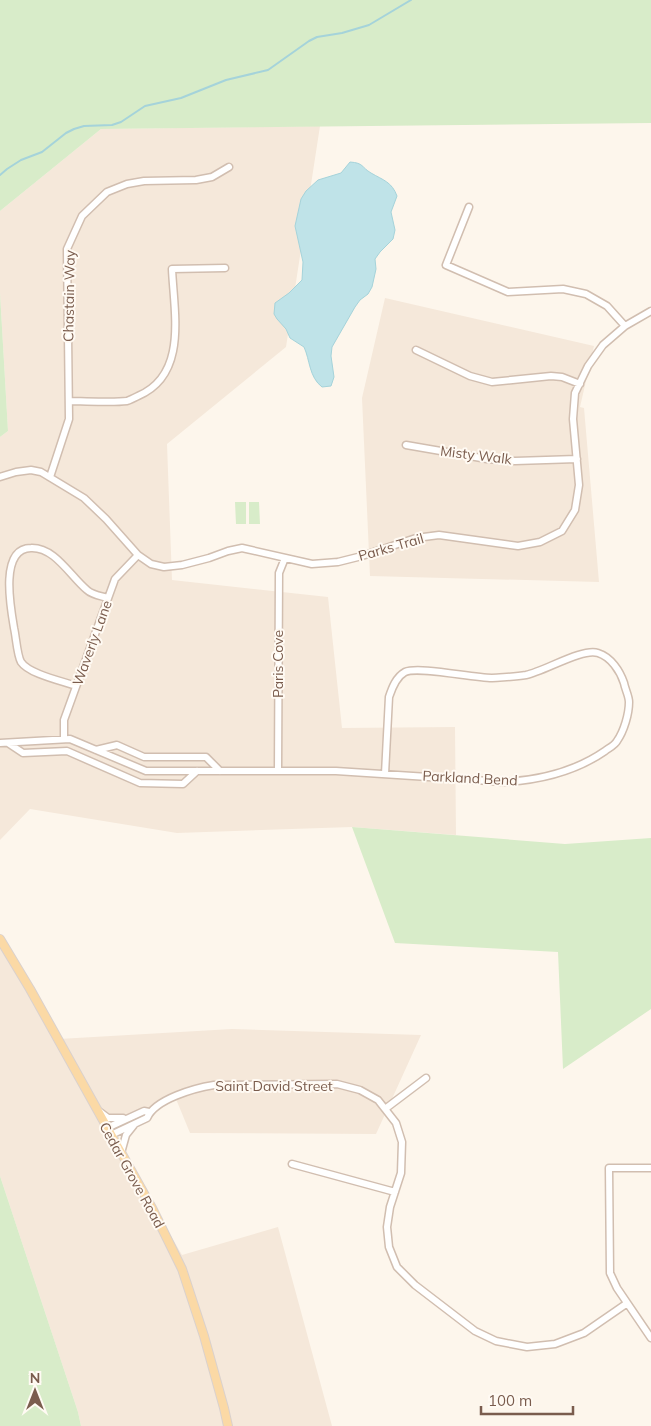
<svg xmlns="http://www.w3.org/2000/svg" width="651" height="1426" font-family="Mulish,sans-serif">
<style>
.residential{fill:#f5e8da}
.green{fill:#d8ecc9}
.water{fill:#bfe3e8;stroke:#a5d3da}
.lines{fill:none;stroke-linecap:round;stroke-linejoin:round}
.stream{stroke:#a5d3da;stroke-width:2}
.minor-casing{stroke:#d1beb0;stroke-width:9}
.major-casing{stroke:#dad1cd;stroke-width:10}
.minor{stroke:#fff;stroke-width:6}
.major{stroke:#fbd9a5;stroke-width:8}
.labels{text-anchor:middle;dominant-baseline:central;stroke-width:4;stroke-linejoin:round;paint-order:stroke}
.street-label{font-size:14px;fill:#7a5c4d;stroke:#fffaf3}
</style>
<rect width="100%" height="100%" fill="#fdf6ec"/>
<path class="residential" d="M320,126L286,347L167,444L172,580L328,597L342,728L455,727L456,835L352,827L177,833L30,809L0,840V437L8,431L0,293V211L101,129Z
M385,298L594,346L580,407L584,408L599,582L370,576L362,398Z
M0,935L21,976L59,1039L232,1029L421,1035L376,1134L190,1133L176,1099L108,1127L182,1255L278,1227L332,1426H81L78,1412L0,1176Z"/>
<path class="green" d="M0,0H651V123L101,129L0,211Z
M0,293L8,431L0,437Z
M235,502H246V524H236Z
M249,502H259L260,524H249Z
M352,827L565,844L651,838V1009L563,1069L558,952L395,943Z
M0,1176L78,1412L81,1426H0Z"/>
<path class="water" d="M350,162C364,163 361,167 371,173C383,180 392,182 397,196L391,212L395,230L393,239L380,252L375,259L376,269L372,287L368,294L360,300L355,307L332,347L331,356L334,377L331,386L322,387C309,377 310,360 304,347L290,338L286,329L277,319L274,314L275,303L289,293L302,280L303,262L295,226L301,199L306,191L318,180L341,173Z"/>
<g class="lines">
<path class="stream" d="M0,175L7,169L21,160L42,152L66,133L74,129L84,126L112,125L121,122L145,106L181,98L226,80L268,70L309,41L317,37L342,33L369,25L411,0"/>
<g class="minor-casing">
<path id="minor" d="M469,207L446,265L508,292L563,289L586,294L607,306L625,326
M416,350L470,376L492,382L551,376L562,377L580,384
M69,401C85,401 112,403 127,401C130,400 134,398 138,396C188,375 174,313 172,269L225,268
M406,445L487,459L515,461L577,459
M0,477L16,472L31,470L41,472L84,498L106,519L138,555L151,564L164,567L182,565L209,558L228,551L242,548L312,564L338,562L362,556L416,538L439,535L518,546L540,542L562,531L575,510L579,485L573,419L575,393L588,366L603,345L625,326L651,311
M50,477L69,419L67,249L82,216L107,192L127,184L144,181L196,180L212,177L229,167
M76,686C62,681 29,674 21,662C17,655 16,636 14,628C10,605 0,548 31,548C55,547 70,576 87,590C92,595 101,596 108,598
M64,739V720L115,579L138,555
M0,743L70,739L146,771H336L505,782C540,780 576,771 605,751C609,748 615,745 617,741C624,731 629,714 629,702C629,696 625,689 624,683C620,671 611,657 598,653C582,648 545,671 526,675C515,677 503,677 492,678C472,678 419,666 405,672C396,677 392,688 389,697L385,774
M8,743L23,753L67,751L140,783L183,784L197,771
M96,750L117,745L144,757H206L220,771
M278,771L279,573L285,558
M385,1109L426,1078
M100,1112L108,1118H123
M107,1128L144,1111L149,1112
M111,1135L147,1118C155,1099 195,1088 214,1085L337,1084L360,1090L378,1100L396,1123L402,1142L401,1173L390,1207L387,1227L389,1247L397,1267L415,1285L475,1331L496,1341L527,1347L555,1344L584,1333L626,1304
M121,1153L126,1135L134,1125
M292,1164L395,1192
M651,1168H609L610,1273L617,1288L651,1338"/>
</g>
<g class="major-casing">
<path id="major" d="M0,939L30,989L152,1208L182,1269L204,1336L224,1408L228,1426"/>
</g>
<use href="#minor" class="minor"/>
<use href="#major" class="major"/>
</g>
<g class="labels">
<g class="street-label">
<text transform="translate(69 296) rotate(-89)">Chastain Way</text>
<text transform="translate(476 455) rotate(7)">Misty Walk</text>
<text transform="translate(391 547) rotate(-16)">Parks Trail</text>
<text transform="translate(92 643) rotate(-70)">Waverly Lane</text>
<text transform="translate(278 664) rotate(-90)">Paris Cove</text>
<text transform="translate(470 778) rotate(3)">Parkland Bend</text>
<text x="274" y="1086">Saint David Street</text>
<text transform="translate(132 1175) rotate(61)">Cedar Grove Road</text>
</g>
</g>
<g transform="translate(35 1391)" stroke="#fffaf3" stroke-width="4" paint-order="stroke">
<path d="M0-4L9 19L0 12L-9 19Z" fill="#7a5c4d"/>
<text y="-8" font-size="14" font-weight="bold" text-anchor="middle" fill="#7a5c4d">N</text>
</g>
<path d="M481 1406v8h92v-8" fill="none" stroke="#7a5c4d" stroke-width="2.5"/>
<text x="488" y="1406" font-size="15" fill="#7a5c4d" stroke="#fffaf3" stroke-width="4" paint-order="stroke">100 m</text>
</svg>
